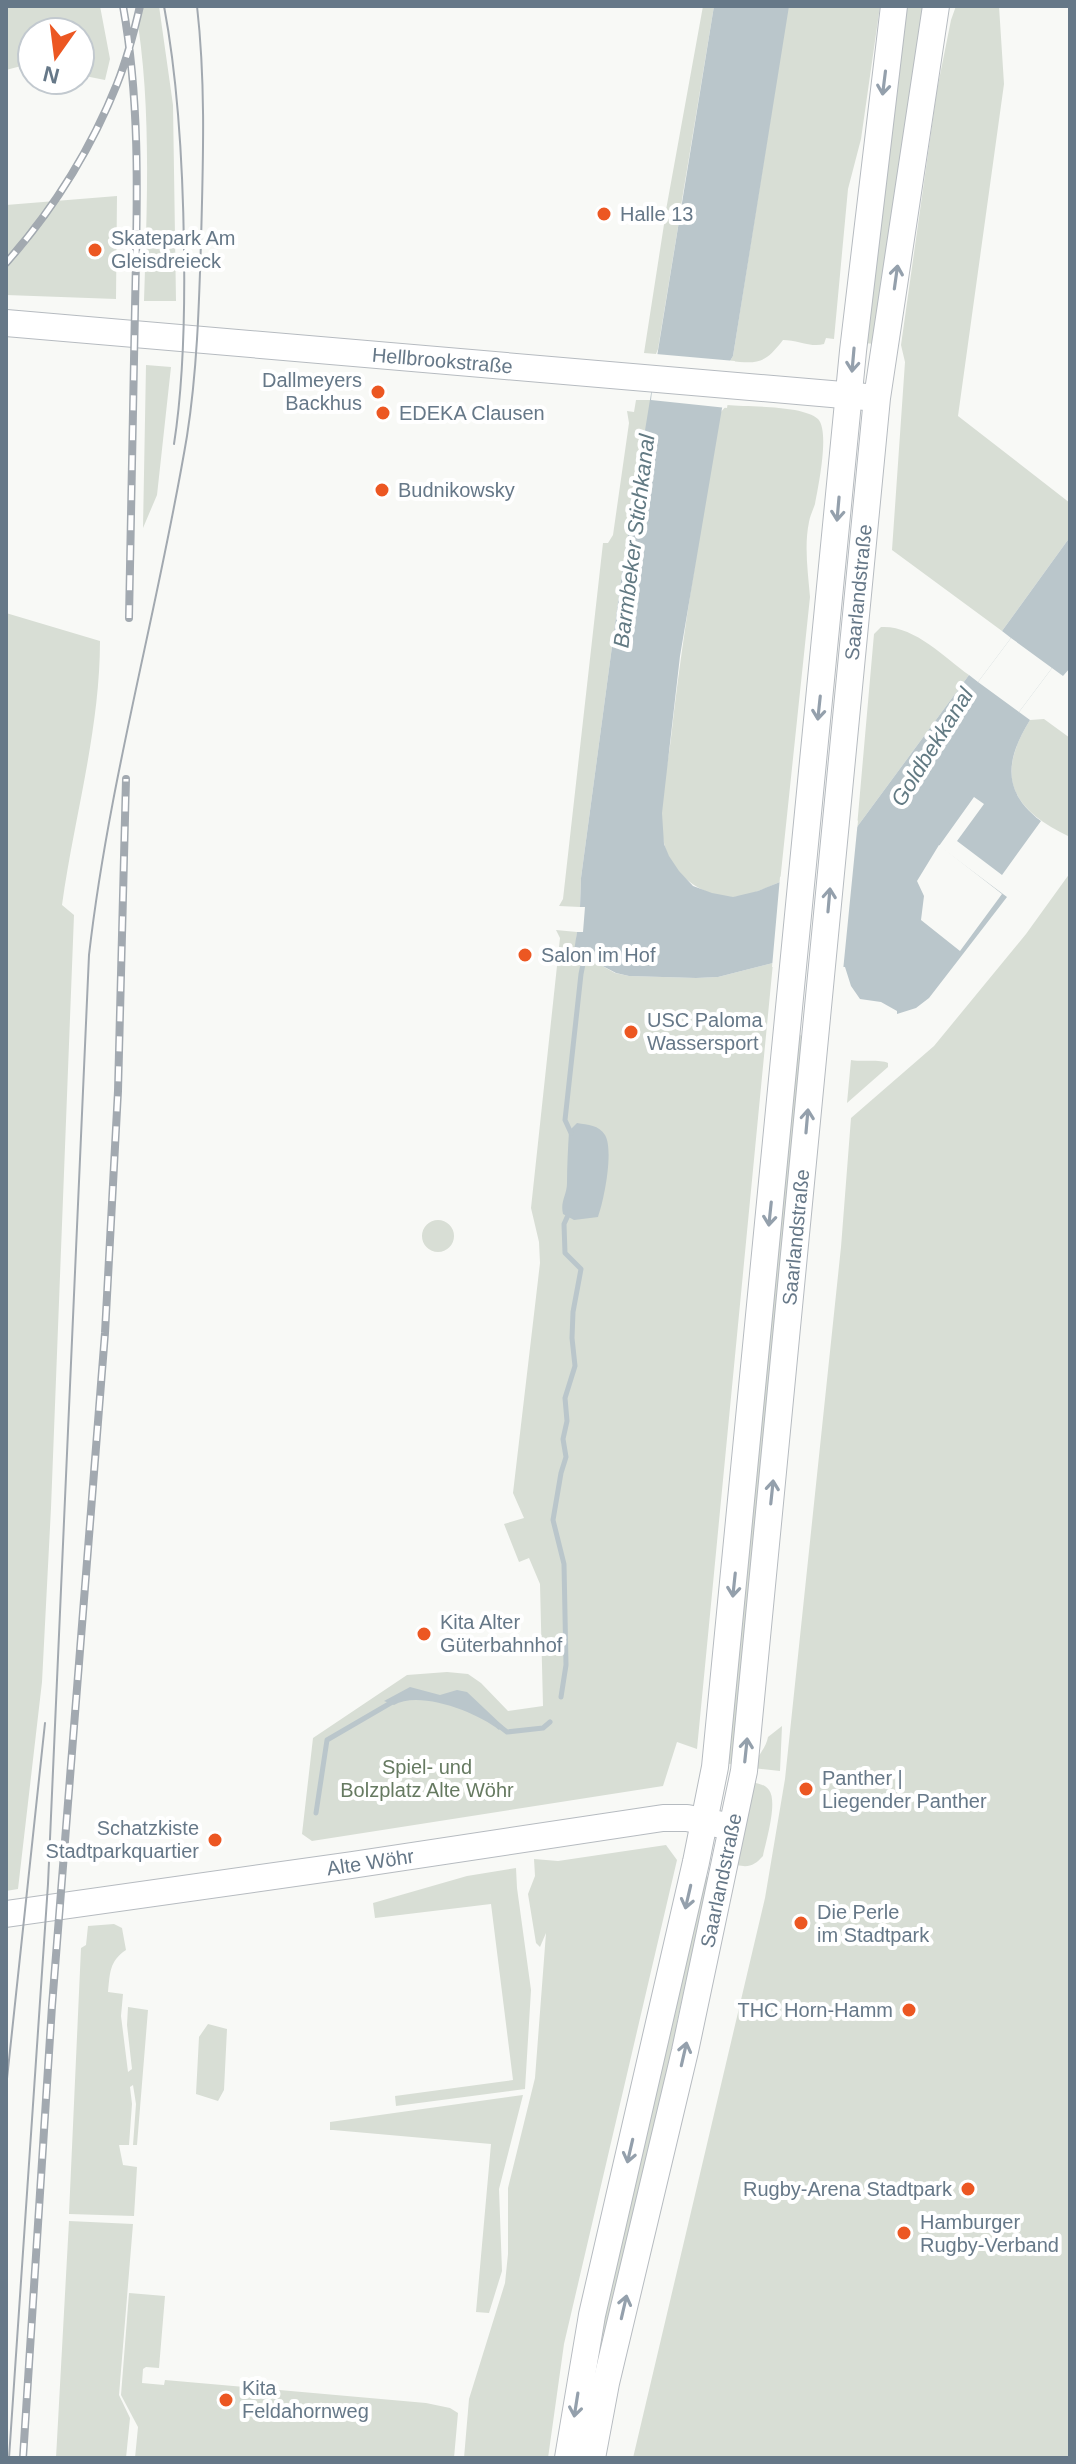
<svg xmlns="http://www.w3.org/2000/svg" width="1076" height="2464" font-family="Helvetica,sans-serif">
<style>
.green{fill:#d8ded5}
.water{fill:#bac6cb}
.pier{fill:#f8f9f6}
.lines{fill:none;stroke-linecap:round;stroke-linejoin:round}
.stream{stroke:#bac6cb;stroke-width:5}
.secondary-casing{stroke:#b6bbc0;stroke-width:28}
.secondary{stroke:#fff;stroke-width:26}
.tram{stroke:#a2a9b0;stroke-width:2}
.rail-casing{stroke:#a2a9b0;stroke-width:8}
.rail{stroke:#fff;stroke-width:5;stroke-dasharray:15;stroke-linecap:butt}
.oneway{stroke:#94a0ac}
.poi-dot{fill:#ec5722;stroke:#fff;stroke-width:3}
.labels{text-anchor:middle;dominant-baseline:central;stroke-width:8;stroke-linejoin:round;paint-order:stroke}
.poi-label{font-size:20px;fill:#667888;stroke:#fff;text-anchor:start}
.street-label{font-size:20px;fill:#667888;stroke:#fff}
.park-label{font-size:20px;fill:#667a61;stroke:#fff}
.water-label{font-size:22px;font-style:italic;fill:#627a83;stroke:#fff}
</style>
<rect width="100%" height="100%" fill="#f8f9f6"/>
<path class="green" d="M6,6H100L110,59L105,80L80,75V32H32V66L25,65L6,70Z
M135,6H159L173,105L176,301H144C147,205 152,101 135,6Z
M703,6H714L680,212L666,210Z
M788,6H880L861,139L848,189L834,339L826,338L824,344C812,348 797,340 783,340C765,363 760,364 730,361L733,356Z
M904,6H926L876,344L863,343Z
M956,6H999L1004,84L958,416L1070,503V537L1002,631L892,550L905,362L901,345L937,90L951,20Z
M117,196L116,299L6,295V205Z
M665,218L679,221L658,349L656,354L644,353Z
M146,365L171,367L157,495L143,528Z
M636,400H651L622,572L581,878L580,907L559,906L563,899L603,543H608L613,535L629,423L627,411L634,412Z
M727,405C748,407 803,405 818,419C830,431 818,488 815,504C813,510 810,516 809,522C804,546 808,572 810,597L780,882C766,888 749,896 734,897C706,898 677,878 667,853C654,818 667,773 671,738C683,629 702,521 720,413Z
M6,613L100,641C100,730 74,818 62,905L74,915L51,1508L42,1682L18,1889L6,1891Z
M881,627C914,625 944,657 969,675L857,827L874,634Z
M1044,719L1070,738V837C1012,809 994,778 1030,720Z
M1070,873V2458H633L765,1898L785,1779L841,1247L851,1118L934,1046L1026,934Z
M556,930L577,932L575,951L615,973L629,976L696,978L718,977L773,963L697,1749L677,1742L663,1786L312,1841L302,1834L313,1738L407,1675L447,1672L468,1674L481,1683L508,1711L543,1706L540,1584L529,1558L519,1562L504,1524L524,1518L513,1493L540,1263L539,1242L531,1208L560,938Z
M797,1032L806,1040L736,1765L724,1763Z
M851,1060C862,1062 880,1059 888,1063V1067L847,1103Z
M422 1236a16 16 0 1 1 32 0a16 16 0 1 1-32 0Z
M782,1726L780,1771L752,1768C757,1757 766,1748 768,1737Z
M751,1782C758,1784 765,1784 769,1790C778,1802 766,1841 763,1856C755,1865 749,1868 737,1865Z
M666,1845L677,1860L564,2344L548,2458H464L469,2399L505,2283L508,2254V2188L535,2078L546,1933L540,1947L536,1943L528,1894L535,1876L534,1859L558,1861Z
M516,1868L517,1888L531,1990L525,2089L396,2106L395,2096L513,2080L491,1904L375,1918L373,1903L467,1876Z
M704,1876L709,1877L677,2022L673,2066L603,2354L597,2345Z
M114,1924L122,1928L126,1950C109,1961 110,1974 108,1992L123,1994L121,2016L128,2072L132,2069L127,2025L128,2007L148,2010L137,2145H133L136,2104L133,2085L130,2087L132,2104L129,2145H119L123,2165L137,2167L134,2216L69,2214L81,1948L86,1945L88,1926Z
M208,2024L227,2029L224,2090L218,2101L196,2094L199,2037Z
M523,2095L499,2189L502,2271L489,2313L476,2312L491,2144L333,2130H330V2122Z
M69,2221L133,2224L119,2395L130,2418L126,2458H56Z
M129,2293L165,2296L159,2368L146,2367L143,2369L142,2383L164,2385L165,2380L426,2403L450,2408L458,2413L454,2458H135L138,2427L121,2395Z"/>
<path class="water" d="M714,6H789L733,356L730,361L680,656L662,813L664,844L669,856L679,871L693,886L712,893L733,897L758,891L780,882L847,838L857,827L969,675L978,682L1011,638L1002,631L1070,537V668L1063,676L1052,668L1019,712L1030,720C1006,759 1001,791 1041,821L1002,875L957,841L984,804L974,797L939,846L1007,897L929,998L916,1008L897,1014V1011L881,1002L860,999L851,986L845,967L773,963L718,977L696,978L629,976L616,973L574,951L577,932H583L585,907H580L581,878L622,572Z
M577,1123C588,1125 599,1125 605,1135C614,1150 604,1201 598,1217L574,1220L563,1214C560,1201 567,1195 567,1183C567,1166 568,1148 569,1131Z
M410,1687L440,1695L457,1690L467,1692L503,1726L499,1730C477,1712 419,1690 394,1705L384,1701Z"/>
<path class="pier" d="M656,354L735,361L727,408L651,400Z
M1011,638L1052,668L1019,712L978,682Z
M858,820L843,971L772,967L780,877L812,859L844,835Z
M939,845L1002,894L960,951L921,920L924,896L917,881Z"/>
<g class="lines">
<path class="stream" d="M571,1133L565,1120L581,974L585,954
M561,1697L566,1665L564,1564L553,1520L561,1473L566,1457L563,1439L567,1421L565,1398L575,1366L572,1338L573,1312L581,1269L565,1253L564,1224L569,1213
M498,1725L507,1732L543,1728L550,1722
M316,1813L327,1740L394,1701"/>
<g class="secondary-casing">
<g id="secondary">
<path id="s1" d="M6,323L866,397"/>
<path id="s2" d="M6,1914L352,1865L663,1818H687L722,1825"/>
<path d="M568,2458L592,2315L696,1862L715,1767L853,351L894,6"/>
<path id="s3" d="M592,2458L606,2383L685,2051L744,1771L877,398L936,6"/>
</g>
</g>
<use href="#secondary" class="secondary"/>
<path class="tram" d="M164,6C179,86 183,168 184,249C185,314 184,380 174,444
M6,2088L45,1723
M9,2458L48,1884L89,955C109,780 158,610 187,436C197,372 199,307 201,242C203,163 206,85 197,6"/>
<g class="rail-casing">
<path id="rail" d="M123,6C141,106 137,207 135,308C133,412 131,515 129,618
M6,263C53,210 91,149 117,84C127,59 134,32 140,6
M23,2458L52,2006L105,1333L118,1091L126,779"/>
</g>
<use href="#rail" class="rail"/>
</g>
<defs><path id="oneway-shaft" d="M-6 0H5M1.5-3L5.5 0L1.5 3" fill="none" stroke-width="1.6" stroke-linecap="round" stroke-linejoin="round" transform="scale(2)"/></defs>
<g class="oneway">
<use href="#oneway-shaft" transform="translate(884 83) rotate(97)"/>
<use href="#oneway-shaft" transform="translate(896 277) rotate(-82)"/>
<use href="#oneway-shaft" transform="translate(853 360) rotate(95)"/>
<use href="#oneway-shaft" transform="translate(838 509) rotate(95)"/>
<use href="#oneway-shaft" transform="translate(819 708) rotate(96)"/>
<use href="#oneway-shaft" transform="translate(829 900) rotate(-85)"/>
<use href="#oneway-shaft" transform="translate(807 1121) rotate(-85)"/>
<use href="#oneway-shaft" transform="translate(770 1214) rotate(96)"/>
<use href="#oneway-shaft" transform="translate(772 1492) rotate(-84)"/>
<use href="#oneway-shaft" transform="translate(734 1585) rotate(96)"/>
<use href="#oneway-shaft" transform="translate(746 1750) rotate(-84)"/>
<use href="#oneway-shaft" transform="translate(688 1897) rotate(103)"/>
<use href="#oneway-shaft" transform="translate(684 2054) rotate(-77)"/>
<use href="#oneway-shaft" transform="translate(630 2151) rotate(103)"/>
<use href="#oneway-shaft" transform="translate(624 2307) rotate(-77)"/>
<use href="#oneway-shaft" transform="translate(576 2405) rotate(99)"/>
</g>
<g class="poi-dot">
<circle cx="604" cy="214" r="8"/>
<circle cx="95" cy="250" r="8"/>
<circle cx="378" cy="392" r="8"/>
<circle cx="383" cy="413" r="8"/>
<circle cx="382" cy="490" r="8"/>
<circle cx="525" cy="955" r="8"/>
<circle cx="631" cy="1032" r="8"/>
<circle cx="424" cy="1634" r="8"/>
<circle cx="806" cy="1789" r="8"/>
<circle cx="215" cy="1840" r="8"/>
<circle cx="801" cy="1923" r="8"/>
<circle cx="909" cy="2010" r="8"/>
<circle cx="968" cy="2189" r="8"/>
<circle cx="904" cy="2233" r="8"/>
<circle cx="226" cy="2400" r="8"/>
</g>
<g class="labels">
<g class="poi-label">
<text x="620" y="214">Halle 13</text>
<text x="111" y="238">Skatepark Am<tspan x="111" dy="23">Gleisdreieck</tspan></text>
<text x="362" y="380" text-anchor="end">Dallmeyers<tspan x="362" dy="23">Backhus</tspan></text>
<text x="399" y="413">EDEKA Clausen</text>
<text x="398" y="490">Budnikowsky</text>
<text x="541" y="955">Salon im Hof</text>
<text x="647" y="1020">USC Paloma<tspan x="647" dy="23">Wassersport</tspan></text>
<text x="440" y="1622">Kita Alter<tspan x="440" dy="23">Güterbahnhof</tspan></text>
<text x="822" y="1778">Panther |<tspan x="822" dy="23">Liegender Panther</tspan></text>
<text x="199" y="1828" text-anchor="end">Schatzkiste<tspan x="199" dy="23">Stadtparkquartier</tspan></text>
<text x="817" y="1912">Die Perle<tspan x="817" dy="23">im Stadtpark</tspan></text>
<text x="893" y="2010" text-anchor="end">THC Horn-Hamm</text>
<text x="952" y="2189" text-anchor="end">Rugby-Arena Stadtpark</text>
<text x="920" y="2222">Hamburger<tspan x="920" dy="23">Rugby-Verband</tspan></text>
<text x="242" y="2388">Kita<tspan x="242" dy="23">Feldahornweg</tspan></text>
</g>
<g class="street-label">
<text stroke="none"><textPath href="#s1" startOffset="438">Hellbrookstraße</textPath></text>
<text stroke="none"><textPath href="#s3" startOffset="1888">Saarlandstraße</textPath></text>
<text stroke="none"><textPath href="#s3" startOffset="1240">Saarlandstraße</textPath></text>
<text stroke="none"><textPath href="#s2" startOffset="368">Alte Wöhr</textPath></text>
<text stroke="none"><textPath href="#s3" startOffset="592">Saarlandstraße</textPath></text>
</g>
<g class="park-label">
<text x="427" y="1767">Spiel- und<tspan x="427" dy="23">Bolzplatz Alte Wöhr</tspan></text>
</g>
<g class="water-label">
<text transform="translate(634 541) rotate(-83)">Barmbeker Stichkanal</text>
<text transform="translate(932 747) rotate(-58)">Goldbekkanal</text>
</g>
</g>
<rect width="1076" height="2464" fill="none" stroke="#667888" stroke-width="16"/>
<g transform="translate(56 56) rotate(194)"><circle r="38" fill="#ffffff" stroke="#c2c9cf" stroke-width="2"/>
<path d="M0-6L14 30L0 20L-14 30Z" fill="#ec5722"/>
<text y="-12" font-size="22" font-weight="bold" text-anchor="middle" fill="#667888">N</text>
</g>
</svg>
